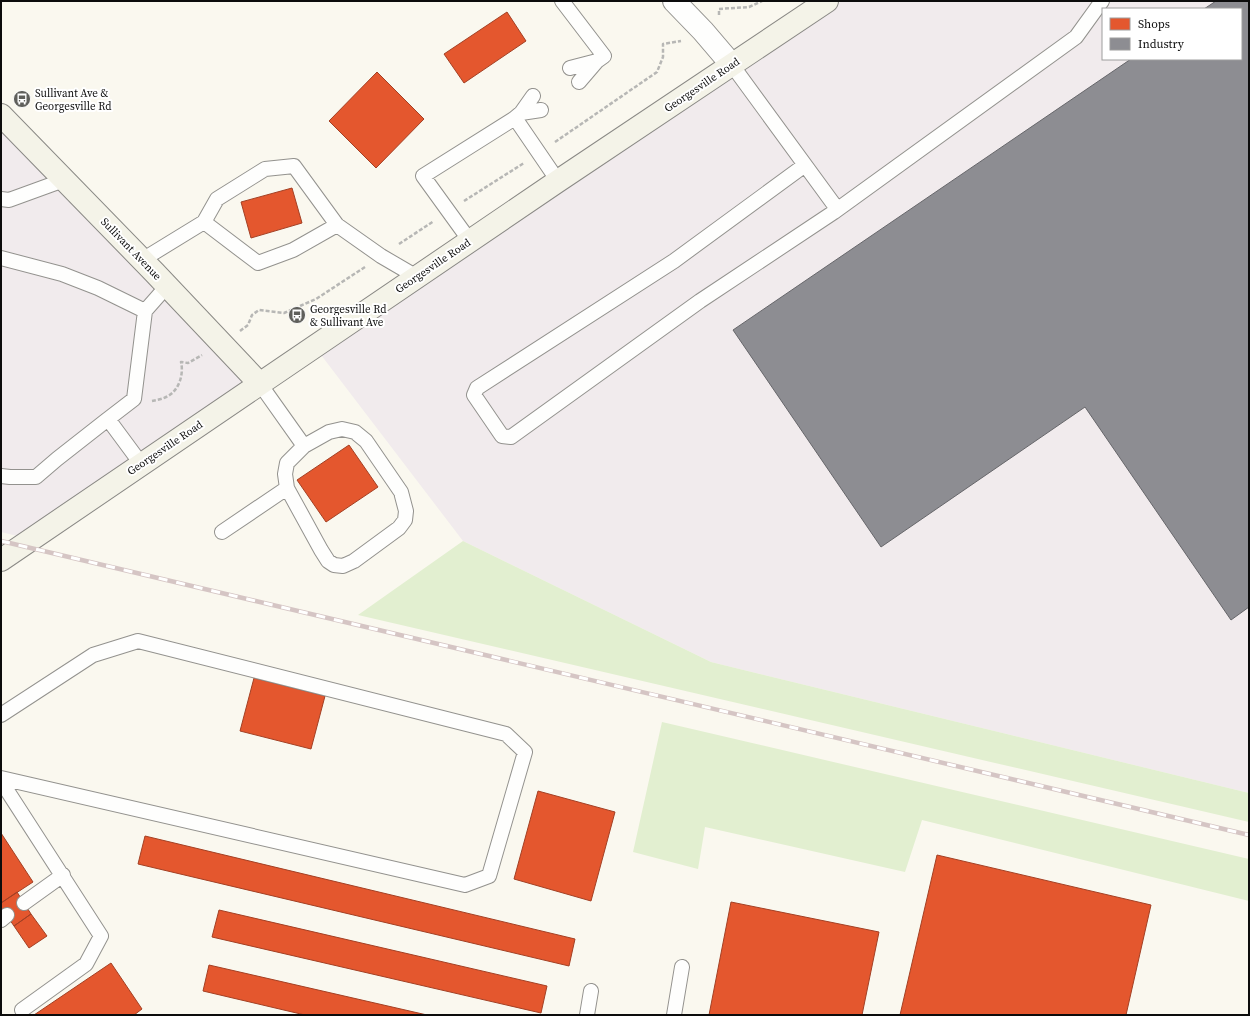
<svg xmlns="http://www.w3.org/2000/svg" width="1250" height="1016" font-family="'Source Serif 4',serif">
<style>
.industrial{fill:#f1ebed;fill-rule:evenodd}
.green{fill:#e2efd0}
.shops{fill:#e4572e;stroke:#a34024}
.industry{fill:#8d8d92;stroke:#66666a}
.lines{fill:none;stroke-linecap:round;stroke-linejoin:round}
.service-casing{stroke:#93928e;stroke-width:16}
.minor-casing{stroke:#93928e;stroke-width:24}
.secondary-casing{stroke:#8a8985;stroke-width:24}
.path{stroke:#b7b7b5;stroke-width:2.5;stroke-dasharray:4 2;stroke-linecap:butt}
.service{stroke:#fefefd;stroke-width:14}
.minor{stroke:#fefefd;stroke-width:22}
.secondary{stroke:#f4f3e8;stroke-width:22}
.rail-casing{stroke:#d5c5c4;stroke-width:4.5}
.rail{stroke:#fff;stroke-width:3;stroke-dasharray:9;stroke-linecap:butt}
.labels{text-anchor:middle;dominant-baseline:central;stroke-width:4;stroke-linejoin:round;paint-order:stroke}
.street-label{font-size:11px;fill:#0c0c0c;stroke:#fff}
.poi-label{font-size:11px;fill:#0c0c0c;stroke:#fff;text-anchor:start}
</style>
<rect width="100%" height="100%" fill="#faf8ef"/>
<path class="industrial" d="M842,1H1249V793L711,662L463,541L318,351ZM1103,9H1241V59H1103Z
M1,126L254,383L29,539L1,532Z"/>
<path class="green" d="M463,541L711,662L1249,793V822L358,615Z
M662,722L1249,859V901L922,820L905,872L705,827L698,869L633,852Z"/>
<path class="shops" d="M507,12L526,41L464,83L444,54Z
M377,72L424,119L376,168L329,121Z
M292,188L302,223L251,238L241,202Z
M349,445L378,487L326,522L297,480Z
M254,678L325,696L311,749L240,731Z
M538,791L615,812L591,901L514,879Z
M1,833L33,882L1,903Z
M145,836L575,939L569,966L138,864Z
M937,855L1151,905L1126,1015H900Z
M17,892L31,914L14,926L1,907V903Z
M731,902L879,932L862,1015H709Z
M219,910L547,986L541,1013L212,937Z
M31,914L47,936L29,948L14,926Z
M111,963L142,1009L134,1015H34Z
M209,965L427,1015H305L203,991Z"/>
<path class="industry" d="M1216,1H1249V607L1231,620L1085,407L881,547L733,330L1131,59H1241V9H1204Z"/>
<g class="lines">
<g class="service-casing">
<path id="service" d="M562,1L604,56L597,61L570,68
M732,65L835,206L834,212L700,301L511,437L502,436L474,395L477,388L674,261L805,165
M579,82L597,61
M533,96L521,113L541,110
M521,113L515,118L558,181
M1,199L9,200L64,180
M834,212L1076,37L1102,1
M337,225L293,250L258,263L204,222L217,199L265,169L294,166L337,225L381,256L417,277
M470,241L423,176L515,118
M1,258L62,274L98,288L145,311L167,286
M142,260L204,222
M260,384L304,446
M108,419L134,399L145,311
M342,429L355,432L366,441L401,492L406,511L405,520L399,528L354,561L343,566L334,565L328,561L321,550L287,488L285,474L287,463L304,446L329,432Z
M1,476L10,477H36L57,459L108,419L142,465
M222,532L287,488
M1,715L93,655L138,641L506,734L525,752L489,876L465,885L1,778
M1,781L101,936L86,964L22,1010
M24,903L63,875
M1,920L7,915
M587,1015L591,991
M674,1015L682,967"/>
</g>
<g class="minor-casing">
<path id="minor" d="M674,1L703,31L732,65"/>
</g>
<g class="secondary-casing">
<path id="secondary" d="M1,115L154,272L260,384
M1,560L558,181L827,1"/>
</g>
<path class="path" d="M719,15V9L749,7L762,1
M555,142L657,72L663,57V44L681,41
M464,201L524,163
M399,244L434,221
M240,331L248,325L252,315L259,310L284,313L316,299L365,267
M152,401C157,400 163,399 168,396C179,390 184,374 181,362L188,363L202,355"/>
<use href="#service" class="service"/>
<use href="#minor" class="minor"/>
<use href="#secondary" class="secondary"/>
<g class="rail-casing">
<path id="rail" d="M1,541L1249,835"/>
</g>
<use href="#rail" class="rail"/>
</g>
<defs>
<g id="bus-disc" transform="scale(0.9)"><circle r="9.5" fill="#5f5f5b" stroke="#fff"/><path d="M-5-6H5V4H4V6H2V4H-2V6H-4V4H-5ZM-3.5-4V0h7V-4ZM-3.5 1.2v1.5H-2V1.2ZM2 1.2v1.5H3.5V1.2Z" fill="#fff"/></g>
</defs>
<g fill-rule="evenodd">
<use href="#bus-disc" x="22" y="99"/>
<use href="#bus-disc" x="297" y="315"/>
</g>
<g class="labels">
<g class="street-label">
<text transform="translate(702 85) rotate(-34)">Georgesville Road</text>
<text transform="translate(131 249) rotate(46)">Sullivant Avenue</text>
<text transform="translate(433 266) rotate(-34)">Georgesville Road</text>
<text transform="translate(165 448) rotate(-34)">Georgesville Road</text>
</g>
<g class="poi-label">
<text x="35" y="93">Sullivant Ave &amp;<tspan x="35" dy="13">Georgesville Rd</tspan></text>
<text x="310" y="309">Georgesville Rd<tspan x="310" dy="13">&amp; Sullivant Ave</tspan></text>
</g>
</g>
<rect width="1250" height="1016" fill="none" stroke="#0c0c0c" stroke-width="4"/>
<rect x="1102" y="8" width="140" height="52" fill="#ffffff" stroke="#9e9e9e"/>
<rect x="1110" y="18" width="20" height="12" fill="#e4572e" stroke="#9e9e9e"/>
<text x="1138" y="28" font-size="12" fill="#0c0c0c">Shops</text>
<rect x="1110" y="38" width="20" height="12" fill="#8d8d92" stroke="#9e9e9e"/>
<text x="1138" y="48" font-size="12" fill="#0c0c0c">Industry</text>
</svg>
